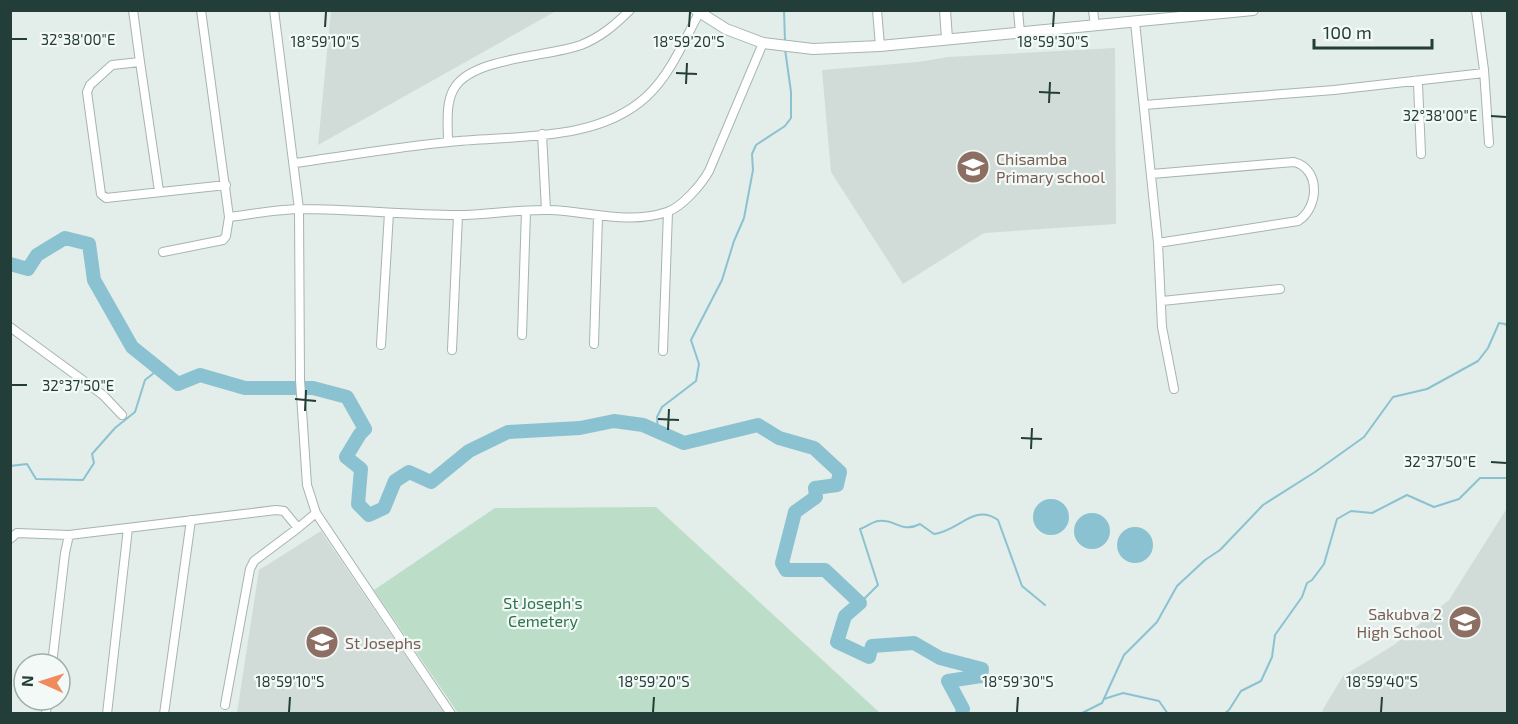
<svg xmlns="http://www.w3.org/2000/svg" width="1518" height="724" font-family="'Exo 2',sans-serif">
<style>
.built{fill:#d1dcd8}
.green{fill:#bcddc7}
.water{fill:#8bc2d1}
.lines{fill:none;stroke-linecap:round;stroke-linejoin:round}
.stream{stroke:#8bc2d1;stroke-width:2}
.river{stroke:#8bc2d1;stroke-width:14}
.minor-casing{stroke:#a6b5b0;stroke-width:10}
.tertiary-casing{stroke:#a6b5b0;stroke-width:12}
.minor{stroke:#fff;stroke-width:8}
.tertiary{stroke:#fff;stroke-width:10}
.ticks{fill:none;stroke:#233e38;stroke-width:2}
.labels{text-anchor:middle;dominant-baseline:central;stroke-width:4.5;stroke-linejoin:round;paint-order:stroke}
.education-label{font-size:16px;fill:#785e54;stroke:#f3f9f6;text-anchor:start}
.park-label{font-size:16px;fill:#2d744d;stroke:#f3f9f6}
.ticks-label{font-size:15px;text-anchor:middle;fill:#233e38;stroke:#f3f9f6;stroke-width:4.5;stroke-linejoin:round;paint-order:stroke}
</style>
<rect width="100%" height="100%" fill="#e3ede9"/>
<path class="built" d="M331,11V10L556,11L318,145Z
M1115,48L1116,224L984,233L903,284L831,172L822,70L918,62L948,57Z
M1507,508V713L1329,714L1322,711L1343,676L1394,645L1449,600Z
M321,531L444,713H237L259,570Z"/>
<path class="green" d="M656,507L880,713H458L374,590L495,508Z"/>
<path class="water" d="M1033 517a18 18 0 1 1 36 0a18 18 0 1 1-36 0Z
M1074 531a18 18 0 1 1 36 0a18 18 0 1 1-36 0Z
M1117 545a18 18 0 1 1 36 0a18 18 0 1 1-36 0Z"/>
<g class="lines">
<path class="stream" d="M784,10L785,41
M658,431L657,417L662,407L696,381L699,364L691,340L722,280L734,241L744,218L753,170L752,154L756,145L785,126L791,118V92L785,49
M10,466L27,464L36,479L83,480L94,463L92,454L115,428L135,412L145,380L159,369
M860,603L878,585L860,529C866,527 872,522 878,521C895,518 901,534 920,524L934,534C959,531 974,503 998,520L1022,586L1045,605
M1104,699L1123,693L1159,701L1168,714
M1080,714L1102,703L1124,655L1157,622L1177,586L1205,560L1220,550L1263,505L1315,472L1364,437L1393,397L1427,389L1478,361L1488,348L1499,323L1505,324L1508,327
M1224,714L1229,710L1241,691L1261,681L1272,657L1275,635L1302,597L1307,583L1312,580L1324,564L1337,519L1351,511L1372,513L1407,495L1434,507L1459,499L1480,478H1508"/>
<path class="river" d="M10,264L28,269L37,255L65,238L89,244L94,280L132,347L178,384L200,375L245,388H313L347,397L365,429L360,434L346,457L361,469L358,504L369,515L384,508L395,481L409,472L431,482L469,451L508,432L580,428L614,421L643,425L684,443L758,425L779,438L814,448L840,472L837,485L815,488L816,497L795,512L782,563L786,570H825L860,603L845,616L837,642L869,657L872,646L914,643L940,658L982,669L981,676L948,681L963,709L962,714"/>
<g class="minor-casing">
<path id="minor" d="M133,10L140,62L112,65L90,85L87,92L101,194L106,198L226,185
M201,10L229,217
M274,10L299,209L300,380L307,485L316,513L451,714
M877,10L880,46
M1018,10L1020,33
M1093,10L1095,26
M1476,10L1484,70L1489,143
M1135,22L1158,243L1162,327L1174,389
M140,62L159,191
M1415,81L1418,84L1421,154
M1144,105L1334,90L1484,73
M542,134L546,210
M448,142C448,124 445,102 455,87C475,57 548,57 581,45C601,37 615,25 630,10
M295,163C346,156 397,147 449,142C512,135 596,143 646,97C670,75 684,41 699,13
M1152,174L1294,162C1321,169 1319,208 1298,221L1158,243
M163,252L223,240L226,236L229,217C253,214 278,209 302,209C354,209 405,215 457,215C488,215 518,209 549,210C588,211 628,225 667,212C682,207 701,185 709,171L763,43
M1162,301L1280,289
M10,327L103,395L122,415
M522,335L526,211
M594,344L598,217
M381,345L389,213
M452,350L458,215
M663,351L668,212
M10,539L17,533L69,535L276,510L284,511L298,528L316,513
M52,664L65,553L69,535
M225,705L250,569L254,561L298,528
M46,714L47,700
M107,714L128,528
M164,714L191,520"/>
</g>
<g class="tertiary-casing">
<path id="tertiary" d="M696,10L726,29L763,43L813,49L880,46L1253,10
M945,10L947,39"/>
</g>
<use href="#minor" class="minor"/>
<use href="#tertiary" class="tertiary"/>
</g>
<path class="ticks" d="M325,27L326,12M689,27L690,12M1053,27L1054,12M12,39H27M676,73L697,74M686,84L687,63M1039,92L1060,93M1049,103L1050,82M1491,116L1506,117M12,385H27M295,399L316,401M305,411L306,390M658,419L679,420M668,430L669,409M1021,438L1042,439M1031,449L1032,428M1491,462L1506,463M289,712L290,697M653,712L654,697M1017,712L1018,697M1381,712L1382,697"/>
<defs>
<g id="school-disc" transform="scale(1.725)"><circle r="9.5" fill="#8d6e63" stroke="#f3f9f6"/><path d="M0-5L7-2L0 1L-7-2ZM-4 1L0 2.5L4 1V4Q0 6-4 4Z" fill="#fff"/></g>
<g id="university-disc" transform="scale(1.725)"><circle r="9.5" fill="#8d6e63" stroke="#f3f9f6"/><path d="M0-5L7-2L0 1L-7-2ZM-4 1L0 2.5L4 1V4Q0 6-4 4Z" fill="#fff"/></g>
</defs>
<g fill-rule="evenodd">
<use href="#school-disc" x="973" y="167"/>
<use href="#school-disc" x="1465" y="622"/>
<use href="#university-disc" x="322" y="642"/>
</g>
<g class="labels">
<g class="education-label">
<text x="996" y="158">Chisamba<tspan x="996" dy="18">Primary school</tspan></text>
<text x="1442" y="613" text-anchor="end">Sakubva 2<tspan x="1442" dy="18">High School</tspan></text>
<text x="345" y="642">St Josephs</text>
</g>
<g class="park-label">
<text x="543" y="602">St Joseph's<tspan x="543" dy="18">Cemetery</tspan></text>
</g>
</g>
<g class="ticks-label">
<text x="78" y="45">32°38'00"E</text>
<text x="325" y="47">18°59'10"S</text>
<text x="689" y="47">18°59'20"S</text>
<text x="1053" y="47">18°59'30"S</text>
<text x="1440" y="121">32°38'00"E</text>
<text x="78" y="391">32°37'50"E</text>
<text x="1440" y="467">32°37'50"E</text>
<text x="290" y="687">18°59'10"S</text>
<text x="654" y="687">18°59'20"S</text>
<text x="1018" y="687">18°59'30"S</text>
<text x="1382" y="687">18°59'40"S</text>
</g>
<rect width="1518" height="724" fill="none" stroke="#233e38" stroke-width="24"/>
<g transform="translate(42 682) rotate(273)"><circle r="28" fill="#f3f9f6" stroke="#a0aeaa" stroke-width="1.5"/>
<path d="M0-4.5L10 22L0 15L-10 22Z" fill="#f08b5d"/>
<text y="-9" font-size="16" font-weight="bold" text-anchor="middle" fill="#233e38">N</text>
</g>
<path d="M1314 39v9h118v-9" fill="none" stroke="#233e38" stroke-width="3"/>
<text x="1323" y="39" font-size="18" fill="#233e38" stroke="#f3f9f6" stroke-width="4.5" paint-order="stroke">100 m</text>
</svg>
